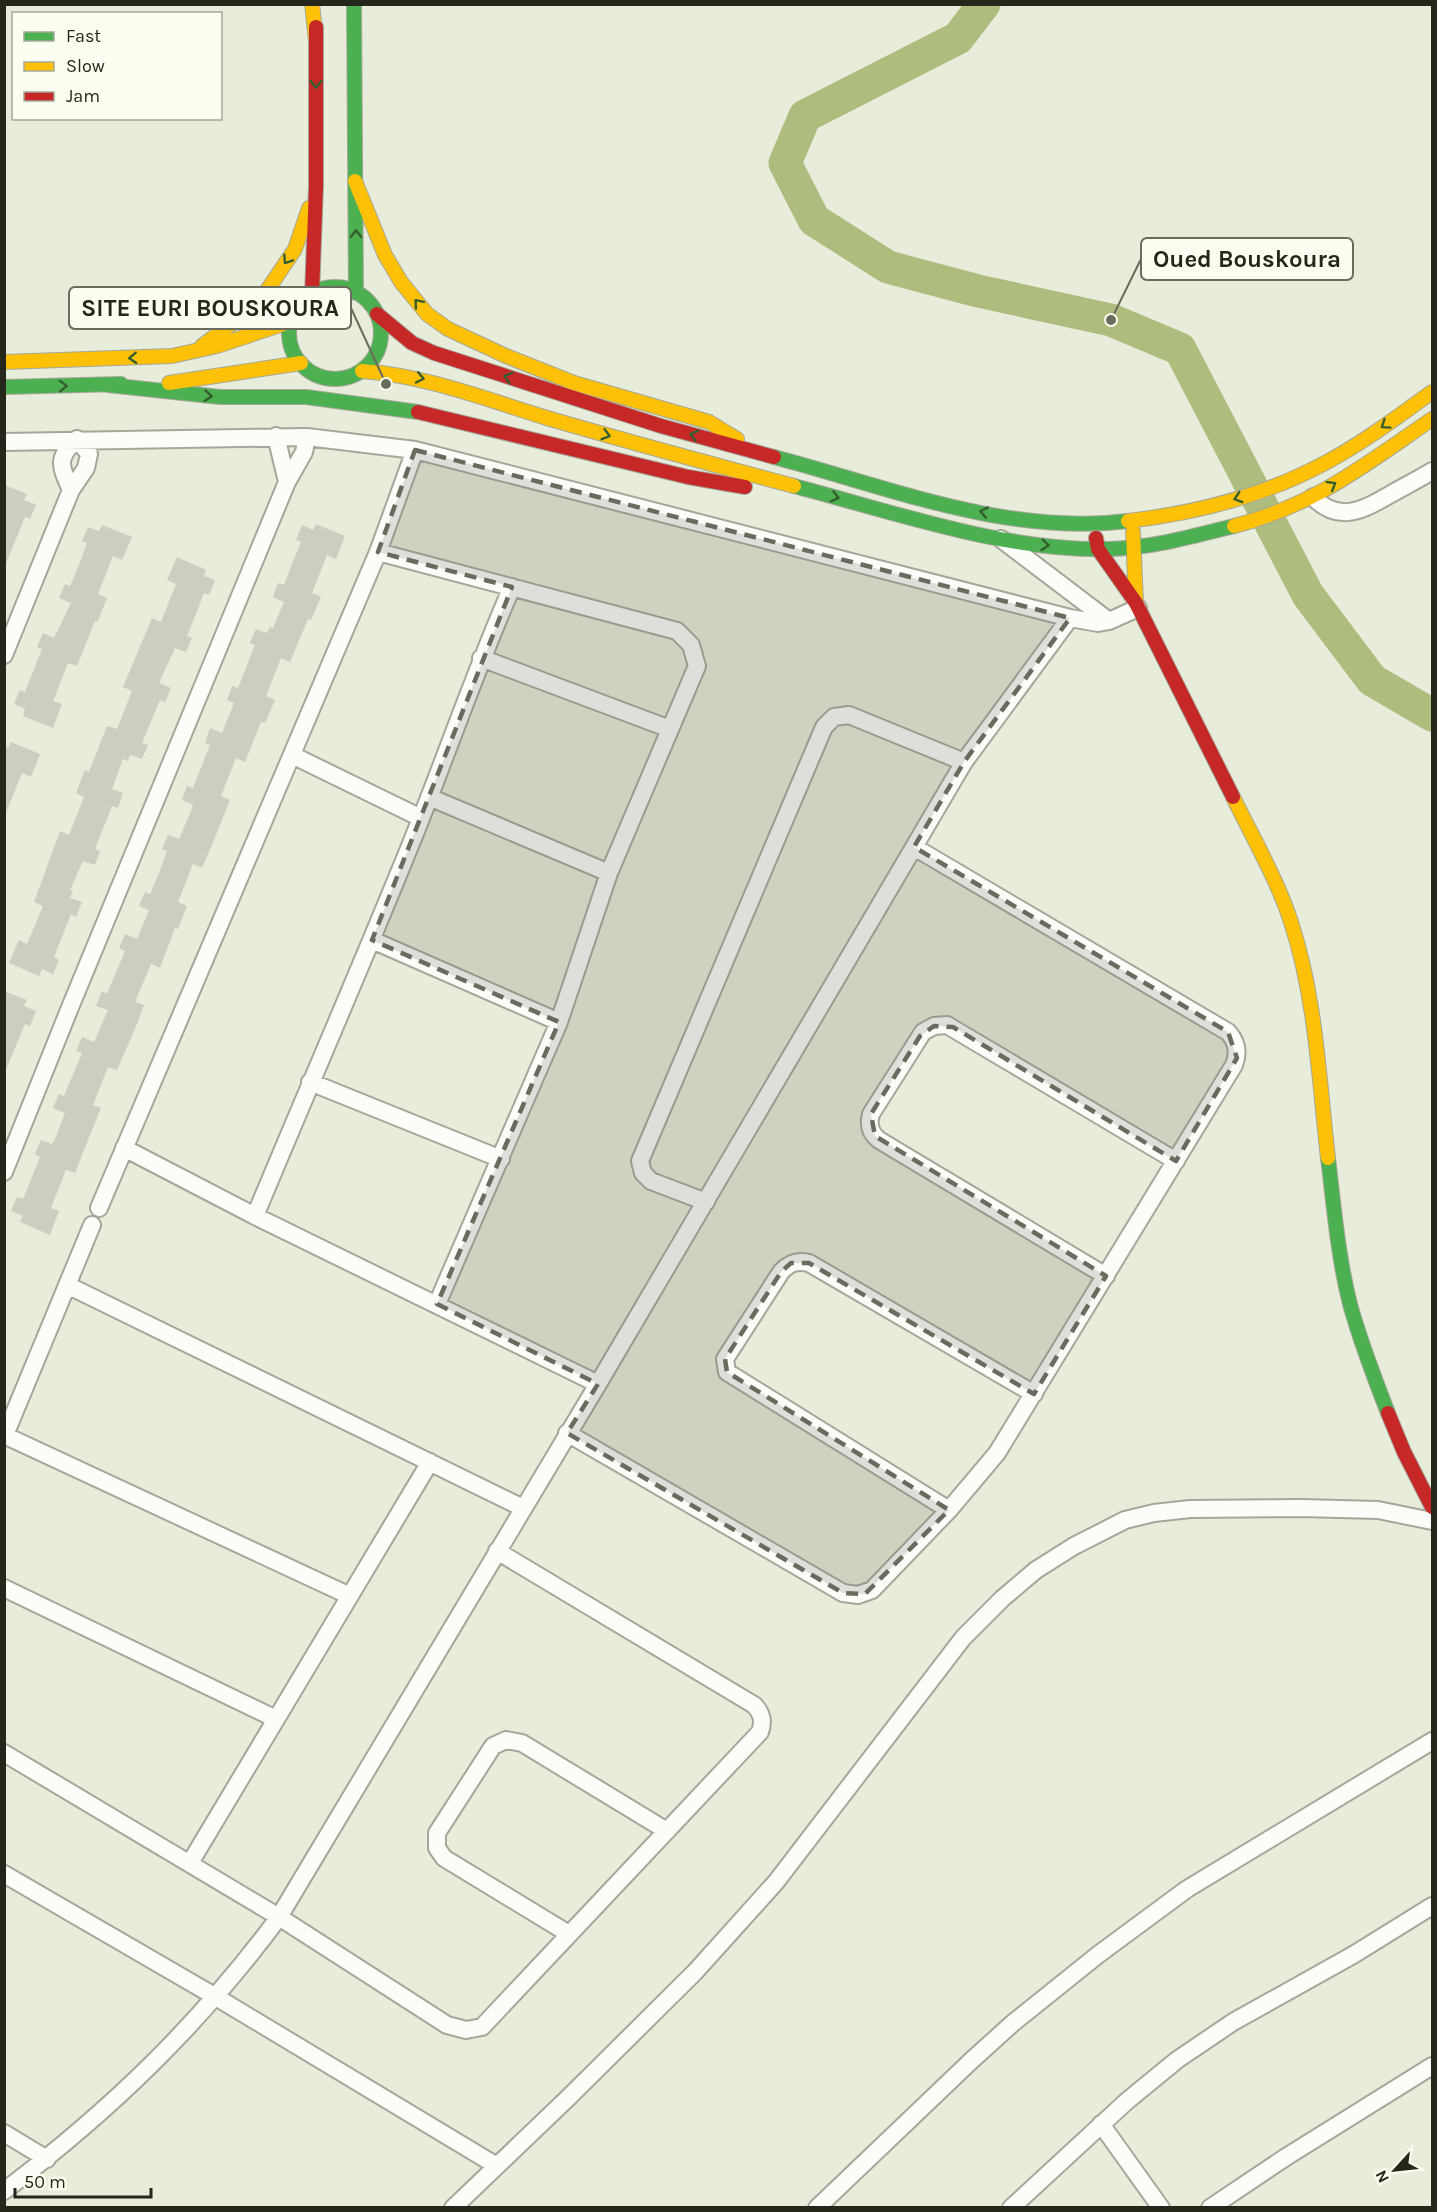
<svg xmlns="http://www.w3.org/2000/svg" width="1437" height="2212" font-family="Karla,sans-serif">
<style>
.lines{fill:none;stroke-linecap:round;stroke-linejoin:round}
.river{stroke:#aebc7e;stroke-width:33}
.building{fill:#cbcec0}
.street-casing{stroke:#a4a89a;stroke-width:20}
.fast-casing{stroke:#a4a89a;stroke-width:16}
.slow-casing{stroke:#a4a89a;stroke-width:16}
.jam-casing{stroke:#a4a89a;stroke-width:16}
.street{stroke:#fcfcf9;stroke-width:16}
.fast{stroke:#4caf50;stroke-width:14}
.slow{stroke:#ffc107;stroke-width:14}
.jam{stroke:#c62828;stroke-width:14}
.oneway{stroke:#345d30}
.marked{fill:#696c5d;fill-opacity:0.2;stroke:#696c5d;stroke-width:4.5;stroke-dasharray:12 8;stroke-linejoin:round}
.leader{fill:none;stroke:#696c5d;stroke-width:2}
.callout-dot{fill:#696c5d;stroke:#fbfff1;stroke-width:2}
.callout{fill:#fbfff1;stroke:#696c5d;stroke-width:2}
.callout-label{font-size:24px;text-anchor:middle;font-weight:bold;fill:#24271a}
</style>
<rect width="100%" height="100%" fill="#e8ecda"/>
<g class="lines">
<path class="river" d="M984,4L958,38L805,116L785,163L814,220L888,267L978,291L1111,320L1180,349L1308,595L1372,680L1432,715"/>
</g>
<path class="building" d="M4,485L27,494L24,500L36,505L30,519L25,517L5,566Z
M316,524L345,536L336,559L327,555L312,593L321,597L311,620L308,619L290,662L281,658L266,696L275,700L265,723L261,722L245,762L236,758L221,796L230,800L212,845L202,868L193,864L178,902L187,906L178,929L175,928L160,968L151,964L135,1002L144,1005L135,1029L117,1070L108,1067L93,1105L101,1108L84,1150L75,1173L66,1170L51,1208L59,1211L50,1235L20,1222L23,1216L11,1211L17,1197L23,1199L40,1157L35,1154L41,1140L52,1144L55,1139L65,1113L53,1108L59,1094L64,1096L82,1053L76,1051L82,1037L94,1042L108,1010L96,1006L102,991L107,994L125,951L119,948L125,934L137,939L149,910L139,906L145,892L150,894L159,873L167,851L162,849L168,835L179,839L191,811L193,805L182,800L187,786L193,788L210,745L205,743L210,728L222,733L234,703L227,700L232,686L238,688L255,645L250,643L256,629L267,633L270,627L273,628L284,602L273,597L278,583L284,585L292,564L301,542L296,540L302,525L313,530Z
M102,525L132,537L122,560L113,556L98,594L107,598L98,621H95L77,666L68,663L53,701L62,704L53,728L23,716L25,709L14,704L20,690L25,692L42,649L37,647L43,633L54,638L71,603L59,598L65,584L70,586L79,565L87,543L82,541L88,527L99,531Z
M177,557L206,570L204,576L215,580L209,595L204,593L196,614L187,636L192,638L186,652L175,648L159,683L171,688L165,702L160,700L142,743L148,745L142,759L130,755L128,761L123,759L112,789L123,793L118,808L112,806L95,849L100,851L95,865L83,861L70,890L73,891L70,898L82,902L76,917L71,914L54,957L59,960L53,974L42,969L39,976L9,963L19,940L27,944L43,906L34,902L60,831L69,835L84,797L76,793L85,770L89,772L107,726L117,729L132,691L123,687L152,618L161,622L176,584L167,580Z
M11,742L40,754L31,777L22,773L5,815L4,746L8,748Z
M4,991L27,1000L24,1006L36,1011L30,1026L25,1024L5,1072Z"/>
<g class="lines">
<g class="street-casing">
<path id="street" d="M276,436L287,482
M4,442L307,437L415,450L1070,618L1098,623L1109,621L1138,608
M71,490C60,466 56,458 77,439
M1313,497C1339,524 1363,510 1391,494C1405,486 1419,479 1432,471
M1001,539L1109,621
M378,552L677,631L691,645L697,666L609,873L559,1022L437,1304
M4,655L71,490L86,468L89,454L77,439
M481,658L670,729
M292,755L421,818
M429,797L609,873
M372,940L559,1022
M310,1082L501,1159
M124,1148L255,1216L598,1384
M4,1172L69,1010L287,482L304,452L307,437
M706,1202L651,1181L643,1173L640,1161L824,727L834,717L849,715L964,762
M99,1208L378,552L415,450
M255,1216C307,1091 361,967 412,841C446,757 475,671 512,587
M1106,1276L879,1140C870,1133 868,1125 871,1114L923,1032L934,1026L947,1025L1176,1161
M67,1285L523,1508
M567,1433L843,1593L858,1595L872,1590L949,1510L997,1453L1234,1065C1239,1052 1237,1042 1228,1032L914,847
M4,1435L350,1596
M5,1435L92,1225
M949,1510L727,1372L725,1359L781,1272C789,1263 797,1260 809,1263L1034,1394
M4,1588L276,1719
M4,1753L279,1917L447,2025L466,2030L482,2027L760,1732C764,1721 762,1713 754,1705L497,1551
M190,1863L430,1462
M4,1874L216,1997L497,2166
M569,1934L444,1858L437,1848V1833L493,1746L506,1740L522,1743L667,1831
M1101,2124L1161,2208
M4,2133L47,2159
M4,2191C111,2110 199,2025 279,1917L598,1384L964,762L1070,618
M453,2208L569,2097L695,1972L776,1882L963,1638L1003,1598L1036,1570L1074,1546L1125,1520L1154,1513L1190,1509L1301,1508L1378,1510L1432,1521
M817,2208L972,2060L1013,2023L1099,1954L1187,1889L1432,1741
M1011,2208L1127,2101L1177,2060L1233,2022L1353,1955L1432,1906
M1210,2208L1286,2157L1432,2066"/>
</g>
<g class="fast-casing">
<path id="fast" d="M354,4L356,293
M289 333a46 46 0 1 1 92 0a46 46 0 1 1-92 0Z
M108,385L220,397H306L418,412
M4,387L121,384
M774,457C888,487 1007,536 1128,521
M794,486C893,512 1007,552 1109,549C1152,548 1194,536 1234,526
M1328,1158C1334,1207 1338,1257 1350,1304C1360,1341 1374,1377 1388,1413"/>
</g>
<g class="slow-casing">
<path id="slow" d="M312,4L316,41
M355,181L385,255L401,282L427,314L448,329L506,356L574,383L709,422L737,439
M202,346L258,304L295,249L309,208
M4,362L172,356L217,346L292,321
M362,371C427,376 485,399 547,418C629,442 711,464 794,486
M169,383L301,363
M1128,521C1196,513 1264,496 1325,463C1363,443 1397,417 1432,392
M1234,526C1315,505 1365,465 1432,419
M1133,532L1136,603
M1233,797C1253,838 1277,879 1291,922C1316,998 1319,1080 1328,1158"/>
</g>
<g class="jam-casing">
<path id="jam" d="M312,294L316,186V27
M377,314L412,343L434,353L661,426L774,457
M418,412L688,477L745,487
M1096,538L1098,549L1136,603L1233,797
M1388,1413L1404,1452L1432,1507"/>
</g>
<use href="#street" class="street"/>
<use href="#fast" class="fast"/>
<use href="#slow" class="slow"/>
<use href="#jam" class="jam"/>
</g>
<defs><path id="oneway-chevron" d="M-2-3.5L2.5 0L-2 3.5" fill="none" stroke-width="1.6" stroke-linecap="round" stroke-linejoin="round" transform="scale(1.5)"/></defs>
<g class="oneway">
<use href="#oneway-chevron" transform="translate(316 84) rotate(90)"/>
<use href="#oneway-chevron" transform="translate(356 234) rotate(-90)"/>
<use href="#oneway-chevron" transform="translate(287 260) rotate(124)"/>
<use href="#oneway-chevron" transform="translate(418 303) rotate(-130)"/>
<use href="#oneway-chevron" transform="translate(133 358) rotate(177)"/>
<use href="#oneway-chevron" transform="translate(508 377) rotate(-162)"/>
<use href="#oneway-chevron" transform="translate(420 378) rotate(12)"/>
<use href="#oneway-chevron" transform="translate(63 386) rotate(-2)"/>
<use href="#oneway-chevron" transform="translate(208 396) rotate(6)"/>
<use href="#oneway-chevron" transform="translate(1385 425) rotate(146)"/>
<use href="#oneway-chevron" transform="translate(606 435) rotate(16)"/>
<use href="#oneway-chevron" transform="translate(694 435) rotate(-165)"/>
<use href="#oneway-chevron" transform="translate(1332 485) rotate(-31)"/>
<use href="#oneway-chevron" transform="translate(835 497) rotate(14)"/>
<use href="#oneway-chevron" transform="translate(1238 498) rotate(163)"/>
<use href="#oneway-chevron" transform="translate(984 512) rotate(-169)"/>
<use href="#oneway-chevron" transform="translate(1045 545) rotate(6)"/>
</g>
<path class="marked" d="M415,450L1070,618L964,762L914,847L1228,1032L1237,1058L1176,1161L953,1027L934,1026L920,1036L871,1114L875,1136L1106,1276L1034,1394L809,1263H791L781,1272L725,1359L727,1372L949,1510L865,1594L843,1593L567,1433L598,1384L437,1304L559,1022L372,940L512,587L378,552Z"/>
<path class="leader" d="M1111 320L1141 259M386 384L351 308"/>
<g class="callout-dot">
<circle cx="1111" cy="320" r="6"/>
<circle cx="386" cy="384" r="6"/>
</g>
<g class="callout">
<rect x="1141" y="238" width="212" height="42" rx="6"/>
<rect x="69" y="287" width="282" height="42" rx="6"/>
</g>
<g class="callout-label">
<text x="1247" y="267">Oued Bouskoura</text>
<text x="210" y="316">SITE EURI BOUSKOURA</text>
</g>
<rect width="1437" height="2212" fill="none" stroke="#24271a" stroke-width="12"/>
<rect x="12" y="12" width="210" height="108" fill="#fbfff1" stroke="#a5a99b" stroke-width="1.5"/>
<rect x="24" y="32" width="30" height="9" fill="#4caf50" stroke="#a5a99b" stroke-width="1.5"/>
<text x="66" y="42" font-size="18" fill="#24271a">Fast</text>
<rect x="24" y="62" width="30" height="9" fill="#ffc107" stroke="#a5a99b" stroke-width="1.5"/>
<text x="66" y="72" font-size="18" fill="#24271a">Slow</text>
<rect x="24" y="92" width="30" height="9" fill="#c62828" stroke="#a5a99b" stroke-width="1.5"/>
<text x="66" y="102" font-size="18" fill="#24271a">Jam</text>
<g transform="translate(1395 2170) rotate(243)" stroke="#fbfff1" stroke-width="4.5" paint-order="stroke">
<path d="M0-4.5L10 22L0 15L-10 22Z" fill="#24271a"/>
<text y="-9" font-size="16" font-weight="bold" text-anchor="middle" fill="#24271a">N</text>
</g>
<path d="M15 2188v9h136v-9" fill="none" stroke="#24271a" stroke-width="3"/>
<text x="24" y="2188" font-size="18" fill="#24271a" stroke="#fbfff1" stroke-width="4.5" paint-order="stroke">50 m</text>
</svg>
